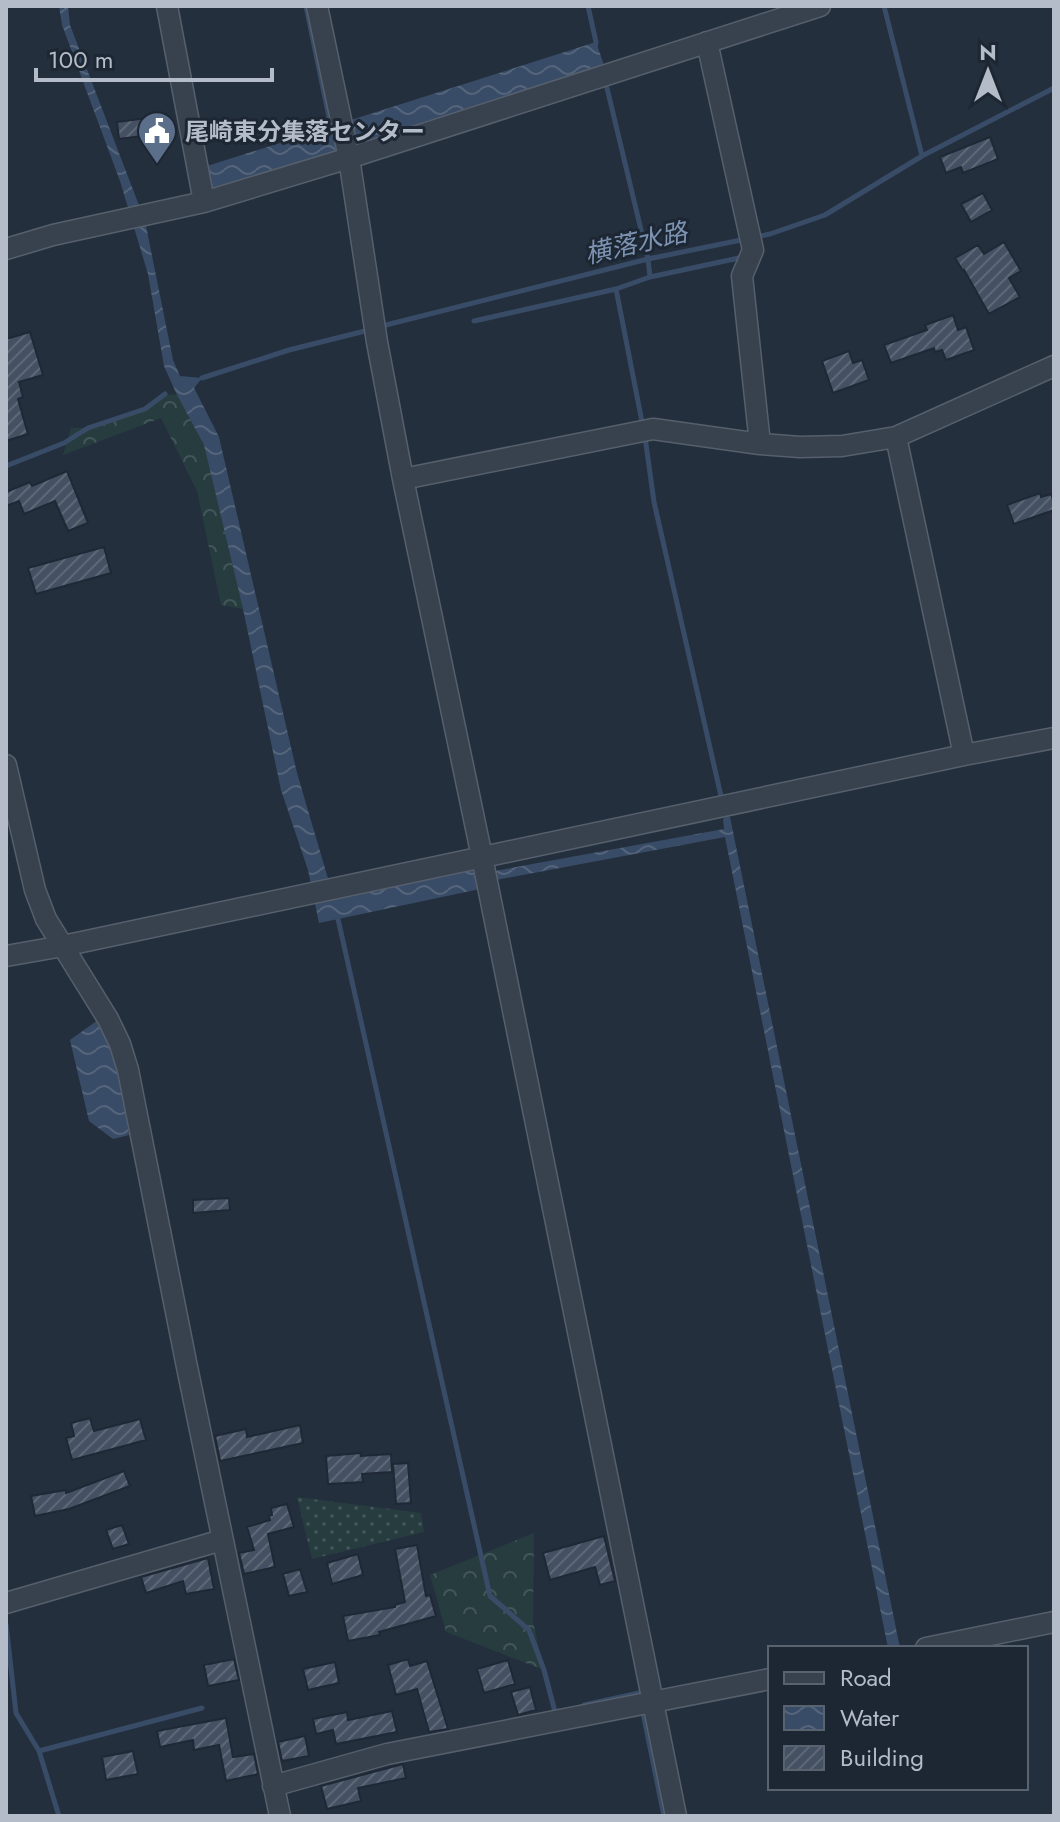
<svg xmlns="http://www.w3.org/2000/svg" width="1060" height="1822" font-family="Jost,'Noto Sans JP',sans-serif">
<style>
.grass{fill:url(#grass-dots)}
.forest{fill:url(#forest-crowns)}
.water{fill:url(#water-waves)}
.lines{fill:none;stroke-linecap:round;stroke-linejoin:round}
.stream{stroke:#394c67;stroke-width:5}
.building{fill:url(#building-hatch);stroke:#1f2835;stroke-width:2}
.minor-casing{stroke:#565f6c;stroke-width:23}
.minor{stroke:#38414e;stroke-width:20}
.labels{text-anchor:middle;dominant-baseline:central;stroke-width:6;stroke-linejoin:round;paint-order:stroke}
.poi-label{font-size:24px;font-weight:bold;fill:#b4bcc9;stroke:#1d2633;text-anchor:start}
.water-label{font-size:26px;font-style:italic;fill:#7c92b1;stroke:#1d2633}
</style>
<defs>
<pattern id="grass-dots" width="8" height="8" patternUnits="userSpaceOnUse" patternTransform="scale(2)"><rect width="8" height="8" fill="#263c3f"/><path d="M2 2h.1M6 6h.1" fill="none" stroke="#435659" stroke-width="1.8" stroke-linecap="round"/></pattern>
<pattern id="forest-crowns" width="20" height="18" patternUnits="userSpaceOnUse" patternTransform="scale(2)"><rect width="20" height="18" fill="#263c3f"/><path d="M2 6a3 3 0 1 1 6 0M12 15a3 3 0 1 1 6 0" fill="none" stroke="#435659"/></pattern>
<pattern id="water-waves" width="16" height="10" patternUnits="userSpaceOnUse" patternTransform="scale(2)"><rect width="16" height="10" fill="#394c67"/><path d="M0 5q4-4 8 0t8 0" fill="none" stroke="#53647b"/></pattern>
<pattern id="building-hatch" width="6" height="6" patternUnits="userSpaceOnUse" patternTransform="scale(2)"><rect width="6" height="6" fill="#455162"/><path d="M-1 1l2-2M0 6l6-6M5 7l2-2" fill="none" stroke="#5d6877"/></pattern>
</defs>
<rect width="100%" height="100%" fill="#242f3e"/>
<path class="grass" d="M297,1497L421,1513L424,1532L312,1559Z"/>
<path class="forest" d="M165,394L177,395L204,445L243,609L221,605L197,491L161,418L63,455L71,428H89L145,409Z
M534,1533L533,1622L544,1670L446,1632L430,1575Z"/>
<path class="water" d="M59,6H68L70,25L145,221L173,360L180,376L202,378L194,388L219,437L297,773L334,899L476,869L478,874L724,829L723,819L726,817H730L900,1648H888L725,837L480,883V889L319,923L308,870L281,790L243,609L204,445L177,395L164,366L148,274L120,181L62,25Z
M596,42L604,65L358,143L351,120Z
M331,127L336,151L212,190L207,166Z
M98,1020L118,1069L129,1135L113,1139L89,1121L70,1040Z"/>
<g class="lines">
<path class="stream" d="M306,6L331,127L330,130
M588,6L596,42L595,48
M884,6L922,156
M607,88L648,259L650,277L616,289L643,427
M756,237L770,234L825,215L922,156L1054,88
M650,277L739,258
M474,321L616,289
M378,327L648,259L746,239
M202,378L289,350L369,330
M645,437L654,502L721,796
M6,466L64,443L88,428L145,409L165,394
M338,919L490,1596L529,1630L544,1670L555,1712L558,1711
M6,1624L16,1713L39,1751L59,1816
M584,1705L639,1693L640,1698
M642,1708L664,1816
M39,1751L202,1708"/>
</g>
<path class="building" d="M147,118L150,135L119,139L117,122Z
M990,137L998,159L963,173L961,167L946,173L940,157Z
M983,193L992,210L971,222L961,204Z
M1004,242L1021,271L1009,278L1020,297L989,314L964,270L963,271L955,258L978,245L984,254Z
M953,315L958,330L966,327L974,350L946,360L942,350L935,352L934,348L891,363L884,345L927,330L925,325Z
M30,332L43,375L19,382L23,397L18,399L28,434L6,441V339Z
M849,351L853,363L862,360L869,380L833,393L822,361Z
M67,471L88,523L68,531L55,501L24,514L19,501L6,506V492L30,482L32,486Z
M1040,493L1041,497L1051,494L1054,503V510L1014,524L1007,505Z
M104,547L111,573L36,594L28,568Z
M229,1198L230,1210L193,1213V1200Z
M90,1418L94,1431L140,1419L146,1440L72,1460L66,1438L74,1436L71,1423Z
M300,1425L303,1443L220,1461L215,1436L246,1429L247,1437Z
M361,1453V1456L391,1454L392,1472L362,1474L363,1482L328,1484L326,1456Z
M408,1463L411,1503L396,1504L393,1464Z
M124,1471L130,1486L69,1509L35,1516L31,1496L66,1490V1493Z
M287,1504L294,1527L268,1534L275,1567L244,1574L239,1553L254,1550L247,1527L270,1520L269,1516L272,1515L271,1508Z
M122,1525L129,1544L113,1549L106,1530Z
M604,1536L615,1581L600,1585L595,1567L550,1580L543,1553Z
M417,1545L426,1596L430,1595L436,1616L379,1632L380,1635L348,1641L343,1616L395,1607V1605L405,1602L395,1549Z
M358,1554L363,1575L332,1584L327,1563Z
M208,1558L214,1589L186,1594L183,1581L146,1593L141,1577Z
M300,1569L307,1592L289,1596L283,1574Z
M234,1659L239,1680L208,1686L204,1665Z
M408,1659L410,1666L427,1661L448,1729L429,1732L417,1689L396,1695L388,1665Z
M508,1660L515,1684L484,1693L477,1669Z
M335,1662L339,1683L308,1690L303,1669Z
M530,1687L536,1710L518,1715L511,1692Z
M392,1711L397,1732L336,1744L333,1730L316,1734L313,1719L347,1712L348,1720Z
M226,1718L233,1757L254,1754L258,1774L226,1781L219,1745L194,1750L193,1740L160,1747L157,1731Z
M305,1736L309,1756L282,1761L278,1742Z
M133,1751L138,1774L106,1780L102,1757Z
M403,1764L406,1778L358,1788L361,1801L327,1809L321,1786Z"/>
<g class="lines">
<g class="minor-casing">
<path id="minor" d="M167,6L204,202
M317,6L349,158L377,342L403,479L482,857L676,1816
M707,42L753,250L742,276L760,444
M6,249L53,235L204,202L349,158L820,6
M896,437L964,755
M403,479L653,429L760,444L800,447L842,446L896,437L1054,366
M6,765L35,890L46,919L108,1019L120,1044L128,1070L187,1367L280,1816
M6,956L63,946L964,755L1054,738
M6,1603L222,1540
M926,1648L1054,1622
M273,1786L387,1754L770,1679"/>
</g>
<use href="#minor" class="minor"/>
</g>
<defs>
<g id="civic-pin" transform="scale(2)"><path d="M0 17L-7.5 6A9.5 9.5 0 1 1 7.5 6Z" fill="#5c6f8a" stroke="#1d2633"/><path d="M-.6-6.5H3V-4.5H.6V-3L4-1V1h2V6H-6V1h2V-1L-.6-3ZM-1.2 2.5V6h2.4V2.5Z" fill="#fff"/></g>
</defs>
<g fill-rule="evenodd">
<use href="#civic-pin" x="157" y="131"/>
</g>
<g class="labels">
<g class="poi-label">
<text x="185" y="131">尾崎東分集落センター</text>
</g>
<g class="water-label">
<text transform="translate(636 243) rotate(-13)">横落水路</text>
</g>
</g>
<rect width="1060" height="1822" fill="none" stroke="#b4bcc9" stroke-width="16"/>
<rect x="768" y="1646" width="260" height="144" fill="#1d2633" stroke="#59626f" stroke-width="2"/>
<rect x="784" y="1672" width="40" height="12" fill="#38414e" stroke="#59626f" stroke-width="2"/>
<text x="840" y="1686" font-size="24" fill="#b4bcc9">Road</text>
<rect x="784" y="1706" width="40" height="24" fill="url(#water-waves)" stroke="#59626f" stroke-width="2"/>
<text x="840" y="1726" font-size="24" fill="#b4bcc9">Water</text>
<rect x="784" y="1746" width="40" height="24" fill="url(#building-hatch)" stroke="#59626f" stroke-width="2"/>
<text x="840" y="1766" font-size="24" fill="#b4bcc9">Building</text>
<g transform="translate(988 72)" stroke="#1d2633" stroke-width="6" paint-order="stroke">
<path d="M0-6L14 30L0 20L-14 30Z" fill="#b4bcc9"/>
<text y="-12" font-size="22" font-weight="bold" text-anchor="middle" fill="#b4bcc9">N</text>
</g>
<path d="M36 68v12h236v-12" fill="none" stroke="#b4bcc9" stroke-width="4"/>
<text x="48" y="68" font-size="24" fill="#b4bcc9" stroke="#1d2633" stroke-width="6" paint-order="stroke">100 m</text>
</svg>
